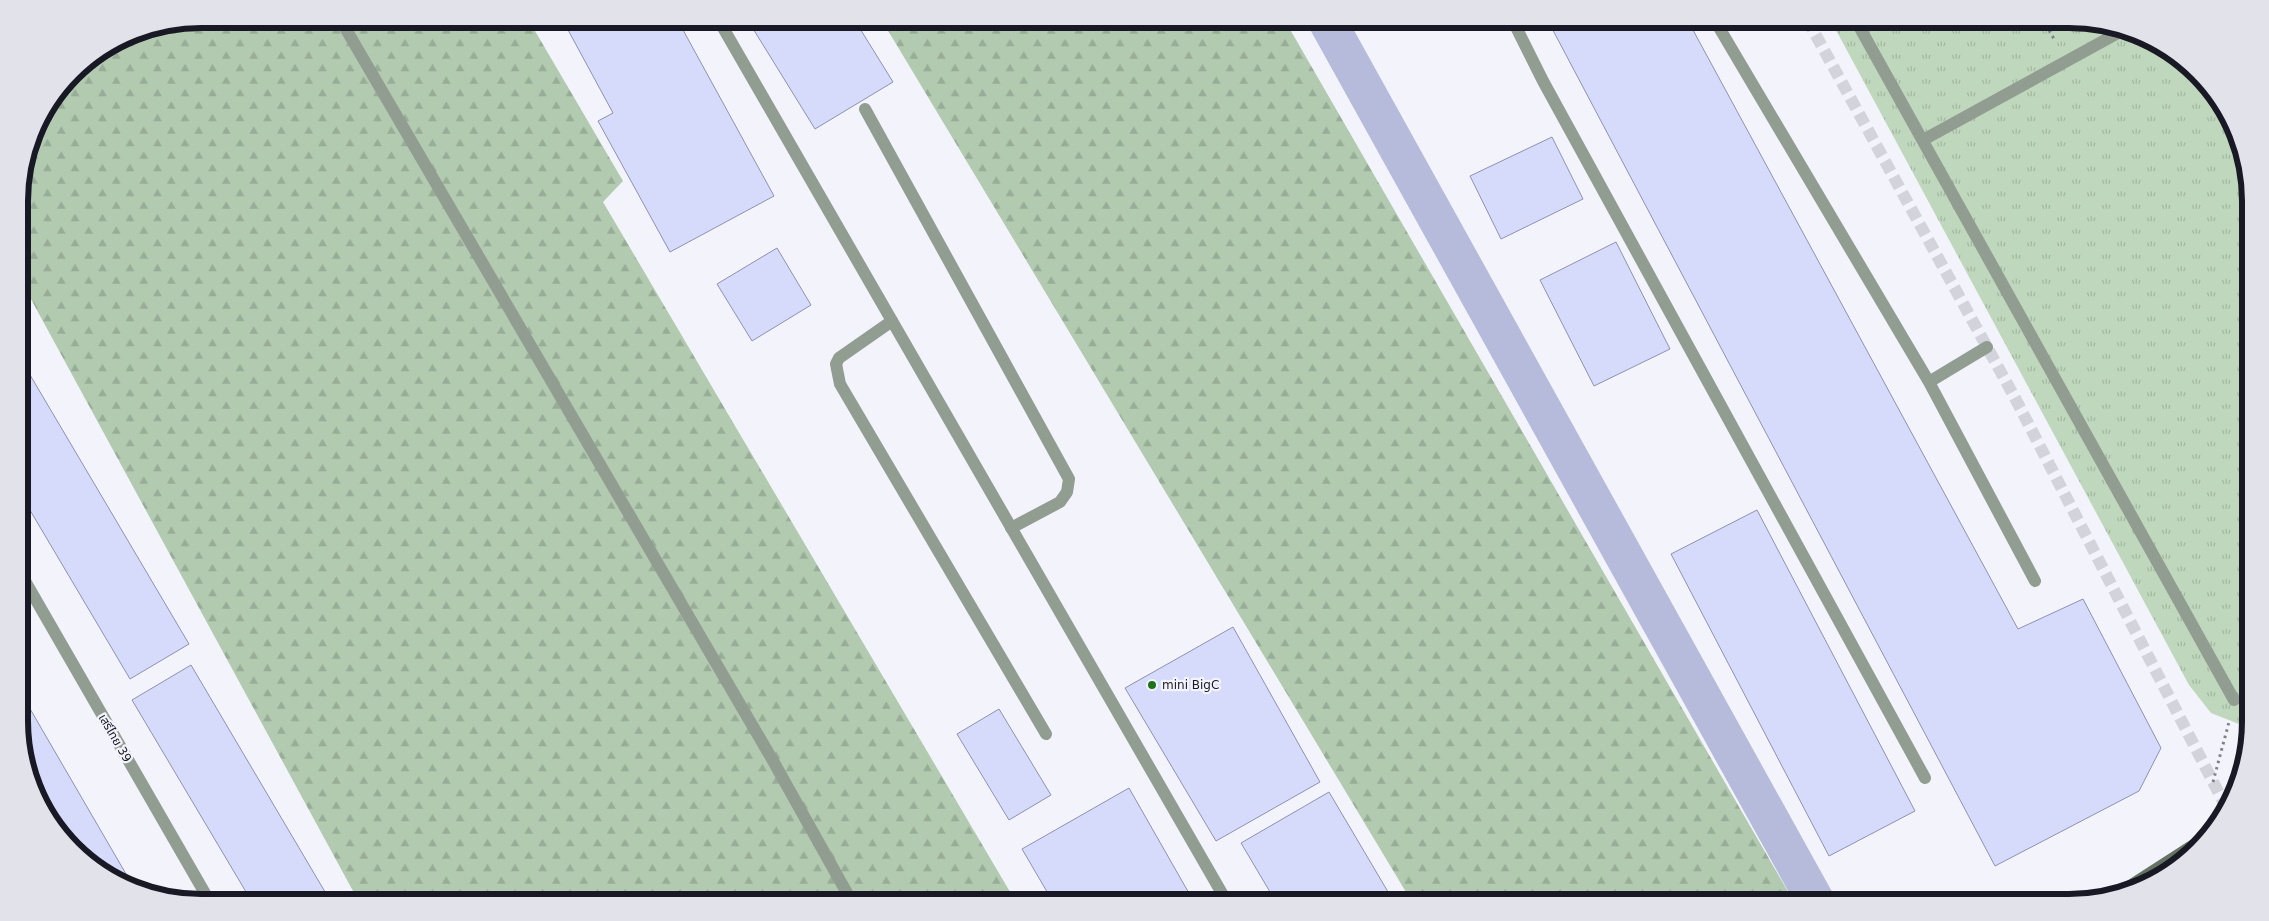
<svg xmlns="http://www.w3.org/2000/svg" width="2269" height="921" font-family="'DejaVu Sans','Noto Sans Thai',sans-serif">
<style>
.forest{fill:url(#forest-firs)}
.park{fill:url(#park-tufts)}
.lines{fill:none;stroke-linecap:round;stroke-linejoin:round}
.canal{stroke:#b7bbdb;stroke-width:38}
.building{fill:#d6dafb;stroke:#8e91b0}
.street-tunnel{stroke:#d2d3db;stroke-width:12;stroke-dasharray:12 6;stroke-linecap:butt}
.path{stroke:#80818a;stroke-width:3;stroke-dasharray:2.5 4;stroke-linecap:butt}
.lane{stroke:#929d91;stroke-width:12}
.street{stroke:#929d91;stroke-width:12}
.secondary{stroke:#647363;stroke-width:12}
.poi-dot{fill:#1d721d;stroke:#f3f4fb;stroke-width:2}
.labels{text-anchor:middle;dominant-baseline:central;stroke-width:4.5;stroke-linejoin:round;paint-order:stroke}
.poi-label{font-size:12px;fill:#181925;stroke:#f3f4fb;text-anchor:start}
.street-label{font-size:12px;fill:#181925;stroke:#f3f4fb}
.rim{fill:none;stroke:#181925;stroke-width:6}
</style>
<defs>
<pattern id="forest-firs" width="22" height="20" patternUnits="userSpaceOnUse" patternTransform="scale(1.25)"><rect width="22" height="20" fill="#b2cab0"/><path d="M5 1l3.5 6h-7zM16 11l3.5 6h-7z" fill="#98ad97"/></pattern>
<pattern id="park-tufts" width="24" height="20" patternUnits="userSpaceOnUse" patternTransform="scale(1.25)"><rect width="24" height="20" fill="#bfd7bc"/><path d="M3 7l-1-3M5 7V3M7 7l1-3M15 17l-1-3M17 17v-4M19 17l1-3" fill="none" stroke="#a3b8a1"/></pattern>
</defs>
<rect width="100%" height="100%" fill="#f3f4fb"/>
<path class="forest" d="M201,19H528L623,181L603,202L1016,902H359L20,279L19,189L37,120L81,64L131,32Z
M881,19H1284L1794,902H1412Z"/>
<path class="park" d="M1830,19H2068L2127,29L2170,50L2212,90L2249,177V728L2211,713L2189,685Z"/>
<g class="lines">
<path class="canal" d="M1326,19L1816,902"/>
</g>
<path class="building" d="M586,19H677L774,196L670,252L598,121L613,113L567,28Z
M747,19H854L893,82L815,129Z
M1547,19H1687L2018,629L2083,599L2161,748L2139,791L1995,866Z
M1552,137L1583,199L1501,239L1470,176Z
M1616,242L1670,349L1594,386L1540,280Z
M777,248L811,305L752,341L717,284Z
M20,358L189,644L130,679L21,495Z
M1757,510L1915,811L1829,856L1671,554Z
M1233,627L1320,782L1216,841L1125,688Z
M191,665L331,902H252L132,700Z
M22,695L133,886L64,840L22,756Z
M999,709L1051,795L1009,820L957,734Z
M1129,788L1194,902H1053L1022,849Z
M1329,792L1394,902H1276L1241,843Z"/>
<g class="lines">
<path class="street-tunnel" d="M1807,19L2015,398L2226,807"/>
<path class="path" d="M2043,19L2054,39
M2213,782L2229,722"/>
<path class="lane" d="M340,19L772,759L852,902
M1714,19L1929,382L2035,581
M865,109L1069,479L1067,492L1060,502L1011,528
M892,321L839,358L836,364L840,384L1046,734
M1929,382L1987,347"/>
<path class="street" d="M718,19L1227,902
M1512,19L1543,81L1925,778
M1855,19L2234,700
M1923,140L2127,28
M21,574L210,902"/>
<path class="secondary" d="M2116,895L2209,835"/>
</g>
<circle class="poi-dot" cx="1152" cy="685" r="5"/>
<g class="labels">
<g class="poi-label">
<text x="1162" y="685">mini BigC</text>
</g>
<g class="street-label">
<text transform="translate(115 738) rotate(60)">เสรีไทย 39</text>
</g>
</g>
<path d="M0 0H2269V921H0ZM201 28H2069A173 173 0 0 1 2242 201V721A173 173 0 0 1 2069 894H201A173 173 0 0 1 28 721V201A173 173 0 0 1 201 28Z" fill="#e1e2ea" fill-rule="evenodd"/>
<path class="rim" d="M201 28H2069A173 173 0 0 1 2242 201V721A173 173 0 0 1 2069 894H201A173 173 0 0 1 28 721V201A173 173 0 0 1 201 28Z"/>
</svg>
